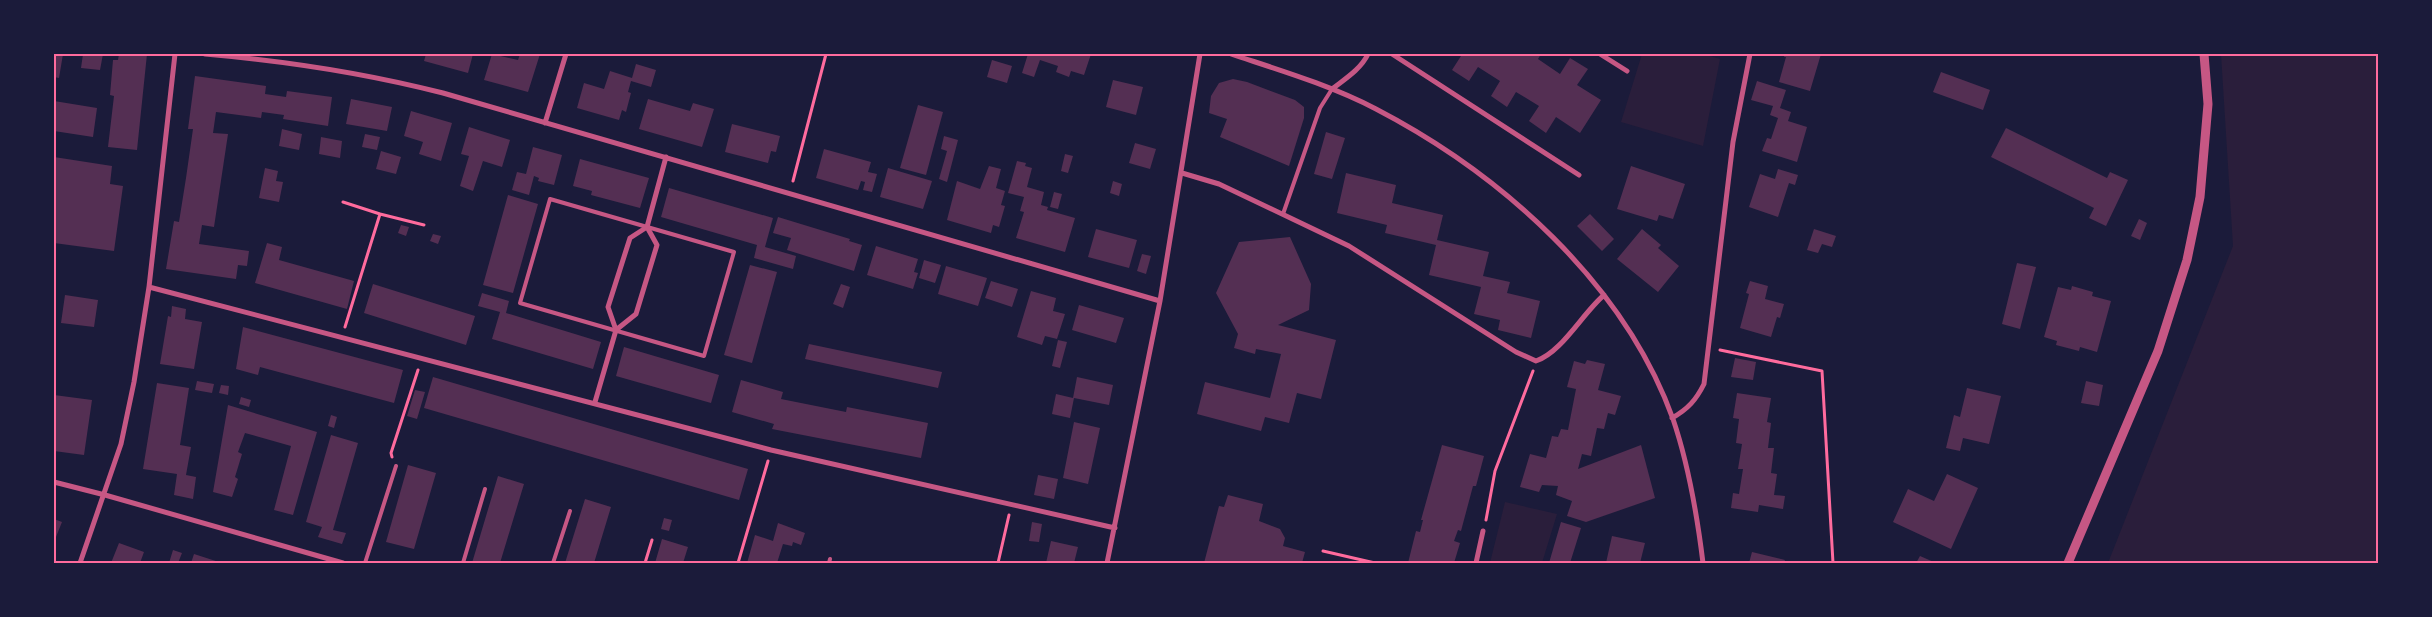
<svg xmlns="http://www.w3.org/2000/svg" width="2432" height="617" font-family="'Fira Sans',sans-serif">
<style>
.green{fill:#2a1e3b}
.building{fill:#542f53}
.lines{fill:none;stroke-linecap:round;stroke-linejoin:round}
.path{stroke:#ff6b9d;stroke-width:3}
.service{stroke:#c65784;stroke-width:4}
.minor{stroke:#c65784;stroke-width:5}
.tertiary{stroke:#c65784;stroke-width:9}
.neatline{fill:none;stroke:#ff6b9d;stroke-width:2}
</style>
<rect width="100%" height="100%" fill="#1b1b3a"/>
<path class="green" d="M1642,54H1703L1720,59L1703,146L1621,122Z
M2221,54H2378V563H2108L2233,246Z
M1505,502L1557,514L1542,563H1490Z"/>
<path class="building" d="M54,54H63L59,78L54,77Z
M83,54H103L100,70L81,68Z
M119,54H147L137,150L108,147L114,96L110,95L113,60H118Z
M426,54H473L468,73L424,61Z
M492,54L518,60L520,54H540L528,92L484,80Z
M1028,54H1091L1084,75L1071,71L1069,77L1056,72L1058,66L1040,60L1034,77L1022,73Z
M1458,54H1541L1538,59L1560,74L1570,58L1588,69L1577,85L1601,100L1580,133L1556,117L1546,133L1529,121L1539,106L1516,92L1507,107L1491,96L1500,81L1478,67L1469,81L1452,70L1461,56Z
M1785,54H1821L1810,91L1779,82L1786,57H1784Z
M992,60L1012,66L1007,83L987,77Z
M636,64L656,70L651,87L631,81L628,92L631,93L626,112L622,110L619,120L577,108L584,83L604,89L610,71L632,78Z
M1941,72L1990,90L1983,110L1933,92Z
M195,76L266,86L265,94L286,97L287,91L332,97L328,126L283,119L284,115L262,112L261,118L216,112L213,133L228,134L214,227L202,225L199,244L249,251L247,266L238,265L236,279L166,269L174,221L179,222L186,178L193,129H188Z
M1233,79L1247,82L1295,100L1304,107V118L1289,166L1220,137L1227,119L1209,113L1211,96L1219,83Z
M1113,80L1143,87L1136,115L1106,107Z
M1757,81L1786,90L1780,108L1791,112L1788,121L1807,127L1797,162L1762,151L1767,138L1771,139L1778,118L1770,115L1773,106L1751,100Z
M351,99L392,107L387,131L346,124Z
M648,99L690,111L693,103L714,109L702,147L639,129Z
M54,101L97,108L93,137L54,131Z
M918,105L943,112L926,175L900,168Z
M411,111L452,123L441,161L419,154L423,142L404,136Z
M732,124L780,136L776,152L771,151L768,163L725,152Z
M469,127L510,140L502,167L483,161L473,191L460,186L469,156L461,154Z
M2006,128L2107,178L2110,172L2128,180L2106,226L2089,218L2094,208L1991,157Z
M282,129L302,134L299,150L279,146Z
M1326,132L1345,138L1332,179L1314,174Z
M365,134L380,137L377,150L362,147Z
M944,136L958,140L947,182L939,179L947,151L941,149Z
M321,137L342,141L340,158L319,154Z
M1135,143L1156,149L1150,169L1129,163Z
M533,147L562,155L554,185L538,181L539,178L534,176L529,195L512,190L517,172L526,174Z
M824,149L871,162L868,172L877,174L872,192L863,190L865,182L861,181L858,190L816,178Z
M381,151L401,157L396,174L376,169Z
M1065,154L1073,156L1068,173L1061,171Z
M54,157L112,166L110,184L123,186L114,251L54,243Z
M580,159L649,178L640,208L591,195L592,191L573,186Z
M1017,161L1026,163L1025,166L1032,168L1027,187L1044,192L1041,205L1048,207L1047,210L1075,218L1065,252L1016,238L1024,212L1020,211L1024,197L1008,193Z
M989,166L1001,169L996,188L1005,191L1001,205L1005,206L999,227L993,225L991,233L947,220L957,181L980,189Z
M1631,166L1685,184L1673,219L1659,215L1657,221L1617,209Z
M265,168L278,171L276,181L283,182L279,202L259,198Z
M888,168L932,181L923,209L880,197Z
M1778,169L1798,175L1795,185L1789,183L1778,217L1749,207L1760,174L1775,179Z
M1346,173L1396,185L1392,203L1443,215L1437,240L1489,252L1483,276L1510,282L1507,293L1540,301L1531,338L1498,330L1500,320L1474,314L1481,287L1429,275L1436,245L1385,233L1387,225L1337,213Z
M1113,181L1122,184L1119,196L1110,193Z
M669,188L773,218L765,247L796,256L793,269L754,258L757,245L661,217Z
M1054,192L1062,194L1058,209L1050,207Z
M508,195L538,204L513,293L483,285Z
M1590,214L1614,239L1602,251L1577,226Z
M778,217L850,239L849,241L862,245L854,271L787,250L791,238L773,233Z
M2139,219L2147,223L2140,240L2131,236Z
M401,225L409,227L406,236L398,233Z
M1096,229L1137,240L1129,268L1088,257Z
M1642,229L1661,245L1658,248L1679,266L1658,292L1617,259Z
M1814,229L1836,236L1832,247L1822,244L1818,253L1807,250Z
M433,234L441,236L438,244L430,241Z
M1290,237L1311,284L1309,310L1278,325L1336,340L1321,399L1297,393L1289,423L1265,417L1261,431L1197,414L1205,382L1270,398L1281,354L1256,349L1255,354L1234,348L1238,334L1216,293L1239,242Z
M267,243L282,247L279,260L354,281L347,309L255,283Z
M876,246L918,259L914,272L918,273L913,289L867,275Z
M1142,254L1151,256L1146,274L1137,271Z
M924,260L941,265L935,283L919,278Z
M2017,263L2036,267L2020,329L2002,324Z
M750,265L777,272L752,363L724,355Z
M946,266L987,278L978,306L938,294Z
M991,281L1018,289L1012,307L985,298Z
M1750,281L1768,286L1765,299L1784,304L1780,318L1777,317L1771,337L1740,328L1749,294L1746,293Z
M373,284L475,316L466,345L364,313Z
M841,284L850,287L843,308L833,304Z
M2072,286L2093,292L2092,296L2111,301L2097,352L2080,347L2079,351L2056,345L2057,341L2044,337L2058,287L2071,290Z
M1031,291L1056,298L1053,311L1065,314L1057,339L1045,336L1042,345L1017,337Z
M482,293L509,301L506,313L601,342L593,369L492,339L500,312L478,306Z
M65,295L98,300L94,327L61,323Z
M1079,305L1124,318L1116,343L1072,330Z
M172,306L186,309L185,319L202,322L194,369L160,364L168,316L171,317Z
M243,327L403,370L394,403L260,367L258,375L236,369Z
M1058,340L1067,342L1060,368L1052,366Z
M809,344L942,372L938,388L805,359Z
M624,347L719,375L711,403L616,376Z
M1735,358L1756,362L1753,380L1731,377Z
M1587,360L1605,364L1598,390L1621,396L1615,415L1608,413L1604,429L1597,428L1591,456L1582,454L1578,469L1641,445L1655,498L1586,522L1567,516L1572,501L1556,495L1558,486L1542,485L1539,492L1520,487L1530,454L1546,458L1552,436L1558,437L1561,429L1568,430L1576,389L1567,387L1574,361L1585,364Z
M433,377L748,469L739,500L424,408Z
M1077,377L1113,385L1109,405L1074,398L1070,418L1052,414L1056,394L1073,398Z
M741,380L783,392L781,399L846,412L847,407L928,423L921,458L772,429L774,424L732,412Z
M197,381L214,384L212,393L195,390Z
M2086,381L2103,385L2099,406L2081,403Z
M157,383L189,388L180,445L191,447L186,475L196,477L193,499L174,495L177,474L143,469Z
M221,385L229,386L228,395L219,393Z
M1967,388L2001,396L1989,444L1963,438L1960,451L1946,448L1954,415L1960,417Z
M415,390L425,392L417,419L407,416Z
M1737,393L1771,398L1767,422L1771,423L1768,448H1774L1771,473L1777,474L1774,495L1785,496L1783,509L1759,505L1758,512L1731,508L1733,493L1739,494L1743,469H1738L1742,444L1736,443L1739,419L1733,418Z
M54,395L92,400L84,455L54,451Z
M241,397L251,400L249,407L239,404Z
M228,405L317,432L293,515L274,510L291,446L245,433L238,452L242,454L235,477L238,479L232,497L213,492Z
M331,415L337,417L334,428L328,426Z
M1074,422L1100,428L1088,484L1063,478Z
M331,435L358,443L333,530L346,533L342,544L318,537L322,527L306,522Z
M1442,445L1484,456L1476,486H1473L1461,531L1458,530L1454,541L1460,543L1454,563H1408L1416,531L1420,532L1423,520H1421Z
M408,465L436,473L414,549L386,542Z
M1947,474L1978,488L1951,549L1893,522L1908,489L1934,501Z
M1038,475L1058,479L1054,499L1034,495Z
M498,476L524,484L500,563H472Z
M1228,495L1263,504L1259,521L1280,529L1285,538L1283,546L1305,552L1302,563H1204L1219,506L1224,507Z
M585,499L611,507L594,563H565Z
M664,518L672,520L669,531L661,529Z
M54,519L62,522L54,542Z
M1032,522L1042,524L1039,542L1029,541Z
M1561,522L1581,528L1570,563H1549Z
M778,523L805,533L801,545L793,542L792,546L783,544L777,563H747L755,535L773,541Z
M1612,536L1645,543L1640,563H1606Z
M662,539L688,547L683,563H655Z
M1051,541L1078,547L1074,563H1046Z
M119,543L144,552L140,563H111Z
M173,550L182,553L178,563H169Z
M1752,552L1785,560L1784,563H1749Z
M194,554L222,563H191Z
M1920,556L1936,563H1916Z"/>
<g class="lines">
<path class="path" d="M793,181L826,54
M343,202L380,214L345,327
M380,214L424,225
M1720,350L1822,371L1833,563
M392,457L391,453L418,370
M1486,520L1495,471L1533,371
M1323,551L1375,563
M645,563L652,540
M738,563L768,461
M998,563L1009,515"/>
<path class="service" d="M550,199L734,252L704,356L520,303Z
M1283,214L1320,108L1332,89
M365,563L396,466
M463,563L485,489
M553,563L570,511
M829,563L830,559"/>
<path class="minor" d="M205,54C286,61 365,73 443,93L1160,301
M1231,54C1279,70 1330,85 1376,109C1501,174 1624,283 1673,419C1689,466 1697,514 1703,563
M1392,54L1579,175
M1600,54L1627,71
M1332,89C1345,79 1361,69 1368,54
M545,123L566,54
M1182,173L1219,184L1349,246L1516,352L1536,361C1562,352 1582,314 1604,295
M149,287L771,450L1115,528
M616,330L636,314L657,245L647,227
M595,402L616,330L608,307L630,238L647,227L666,157
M1672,418C1688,409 1696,400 1704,384L1733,142L1750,54
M54,482L105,495L343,563
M80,563L121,444L134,382L149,287L175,54
M1107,563L1160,301L1200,54
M1476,563L1483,531"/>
<path class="tertiary" d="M2068,563L2158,351L2187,260L2200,197L2208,104L2204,54"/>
</g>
<rect width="2432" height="617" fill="none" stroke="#1b1b3a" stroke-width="110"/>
<rect x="55" y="55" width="2322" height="507" class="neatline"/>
</svg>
